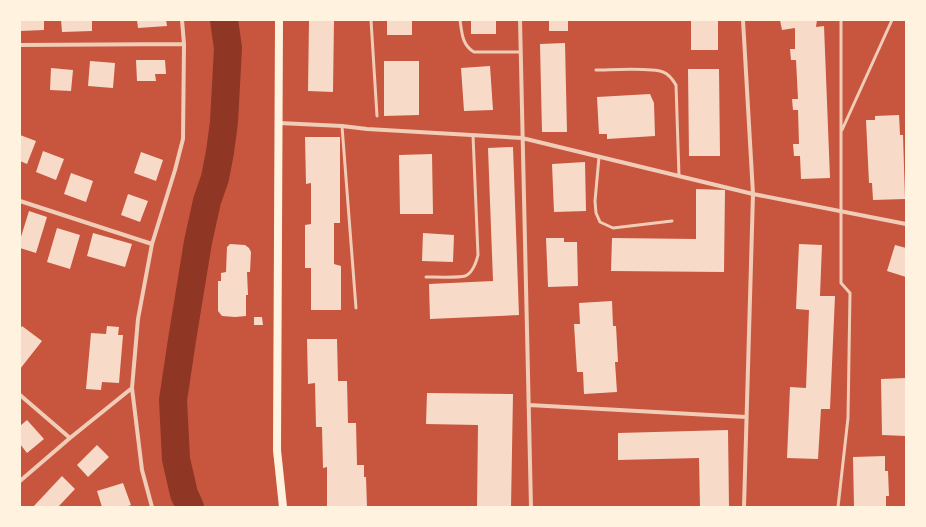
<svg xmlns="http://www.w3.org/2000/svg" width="926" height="527" font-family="'Source Serif 4',serif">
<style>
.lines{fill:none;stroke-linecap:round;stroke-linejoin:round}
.river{stroke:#8f3625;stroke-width:28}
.building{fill:#f7dbc8}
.service{stroke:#f1ccb7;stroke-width:3}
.minor{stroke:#f1ccb7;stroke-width:4}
.secondary{stroke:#fff3e0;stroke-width:8}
</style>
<rect width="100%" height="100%" fill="#c8553d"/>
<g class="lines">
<path class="river" d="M190,507L184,494L176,459L173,400L182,340L198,242L207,201L215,178L220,152L224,122L228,48L224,20"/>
</g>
<path class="building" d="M20,20H44V30L20,31Z
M61,20H92V31L62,32Z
M137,20H166L167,26L138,28Z
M309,20H334L333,92L308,91Z
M387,20H412V35H387Z
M471,20H496V34H471Z
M549,20H568V31H549Z
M691,20H718V50H691Z
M780,20H817L816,27L824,26L830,178L801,179L800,156H794L793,144H799L798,110H793L792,99H798L796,60H791L790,49H795V28L782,30Z
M565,43L567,132H542L540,44Z
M136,60H165L166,74H155L156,81H137Z
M90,61L115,63L113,88L88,86Z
M384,61H419V115L384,116Z
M490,66L493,110L464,111L461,68Z
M51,68L73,70L71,91L50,90Z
M688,69H719L720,156H689Z
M650,94L654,103L655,136L607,139V134H599L597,97Z
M899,115L900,135H903L905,199L873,200L872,183H869L866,120H875V116Z
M20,135L36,141L27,164L20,161Z
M305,137H340V223H334V264L341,266V310H311V268H305V225L311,224V183L306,184Z
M513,147L519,315L430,319L429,284L493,281L488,148Z
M43,151L64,159L56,180L36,172Z
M141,152L163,160L156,181L134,173Z
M432,154L433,214H400L399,155Z
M585,162L586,211L554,212L552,164Z
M71,173L93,181L86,202L64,194Z
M696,189L725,190L724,272L611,271L612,238L696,239Z
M128,194L148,201L140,222L121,215Z
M29,211L47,217L36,253L20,248V240Z
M57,228L80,235L70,269L47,262Z
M93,233L132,244L125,267L87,256Z
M423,233L454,235L453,262L422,261Z
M546,238H564V242H577L578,286L548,287Z
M230,244L245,245L249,248L251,252L250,272H247L248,295H246V316L235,317L222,316L218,311V281H221V273L226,272L227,247Z
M799,244L822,245L820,296H835L830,409H821L818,459L787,458L790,387L806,388L809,310L796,309Z
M895,245L906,248V277L887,271Z
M612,301L613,326H616L618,362H615L617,392L584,394L583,372H577L574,324H580L579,303Z
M254,317H262L263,325H254Z
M22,326L42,341L20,369V329Z
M107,326L119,327L118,335H123L119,383L102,382L101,390L86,389L91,333L106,334Z
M307,339H337L338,381H347L348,423H356L357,465H364V477H366L367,507H327V467L323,468L322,427H316L315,383L308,384Z
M906,378V436L882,435L881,379Z
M427,393L513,394L511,507H477L478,425L426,424Z
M27,420L44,439L27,453L20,444V426Z
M728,430L729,507H700L699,458L618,460V433Z
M97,445L109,457L88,477L77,465Z
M885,456V471H888L889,496H886V507H854L853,457Z
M62,476L75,489L58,507H33Z
M123,483L131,505L125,507H102L97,491Z"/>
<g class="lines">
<path class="service" d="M371,20L377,116
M460,20C462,33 462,45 474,52H520
M596,70C610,70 651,67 663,72C669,74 673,80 676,85L679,176
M342,126L356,308
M842,130L892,20
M599,157L595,201L596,213L600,222L613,228L672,221
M426,277C434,277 459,278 465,276C473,273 476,263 478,255L473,135
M838,507L848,418L850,293L841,283V20"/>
<path class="minor" d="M520,20L531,507
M743,20L753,194L744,507
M20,45L184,44
M279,123L342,126L367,129L522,138L753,194L906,224
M20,201L152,244
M20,395L70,438
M529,405L746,417
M20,481L70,438L132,388
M152,507L142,470L132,388L138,319L152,244L175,170L183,139L184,44L182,20"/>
<path class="secondary" d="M279,20L277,450L283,507"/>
</g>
<rect width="926" height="527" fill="none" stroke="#fff3e0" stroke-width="42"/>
</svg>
